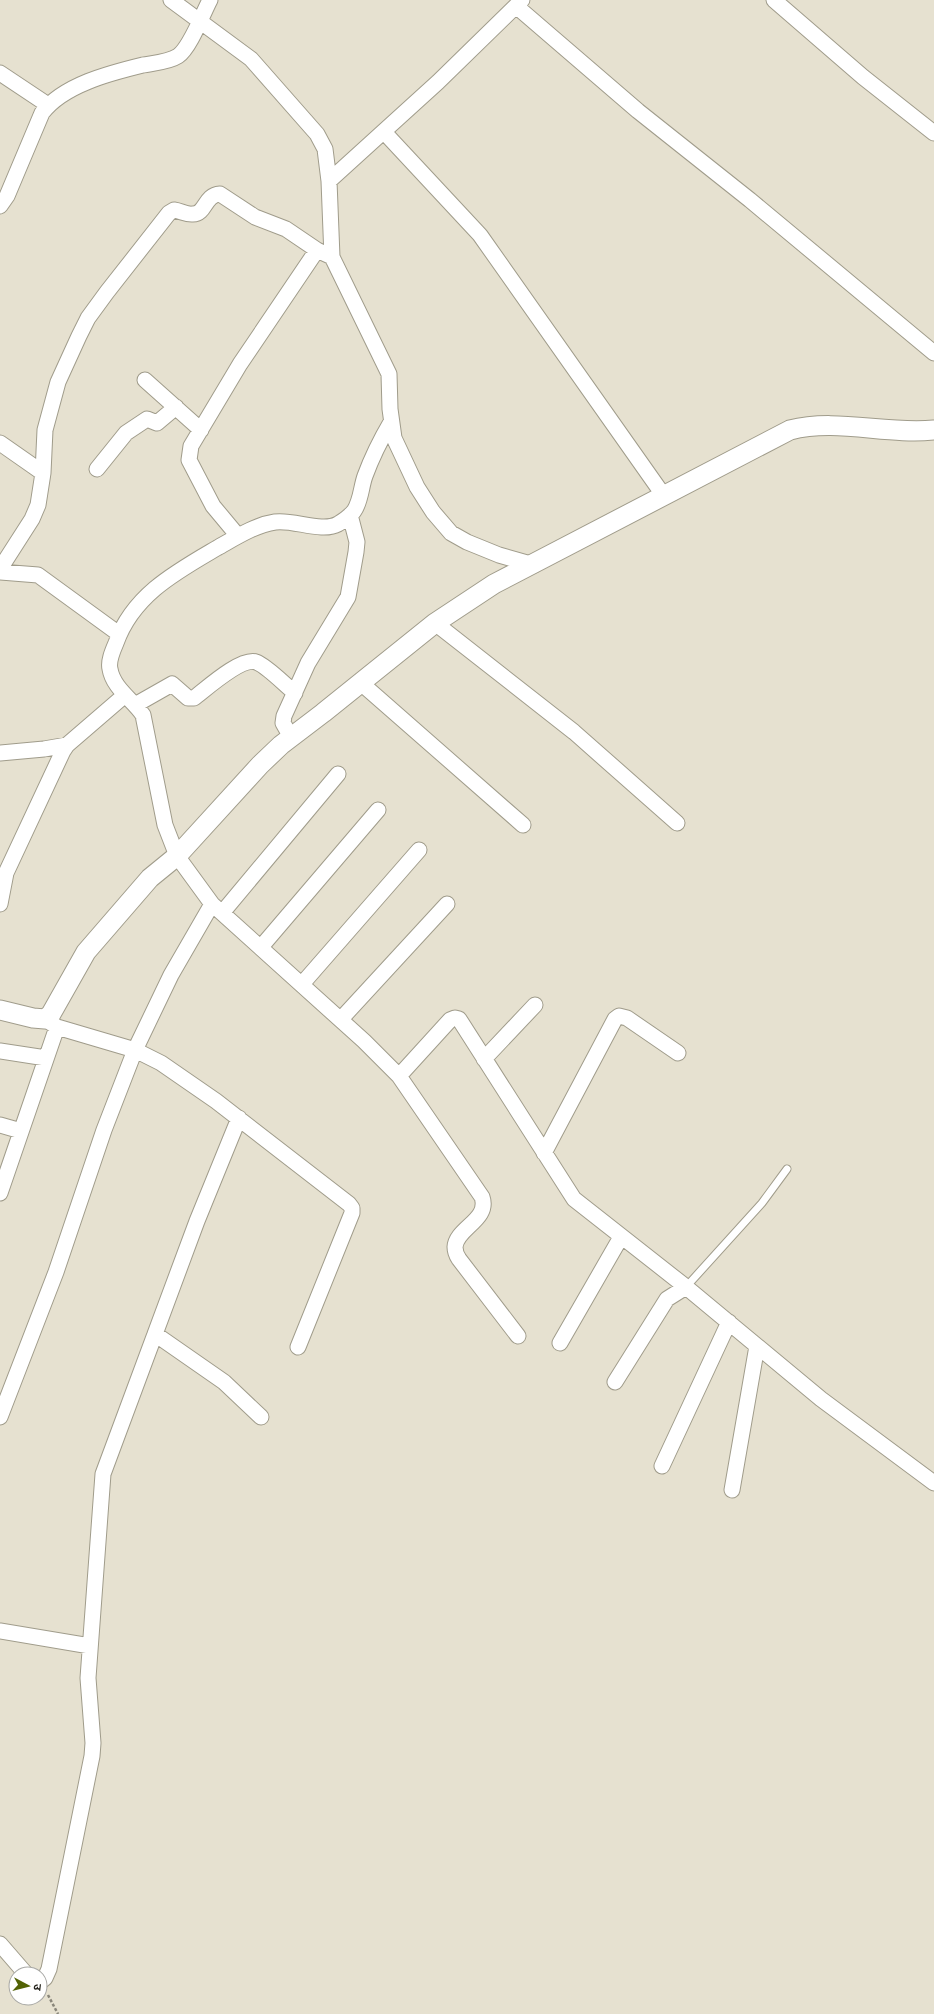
<svg xmlns="http://www.w3.org/2000/svg" width="934" height="2014" font-family="Barlow,'Noto Sans Devanagari',sans-serif">
<style>
.lines{fill:none;stroke-linecap:round;stroke-linejoin:round}
.service-casing{stroke:#a09c8b;stroke-width:9}
.minor-casing{stroke:#a09c8b;stroke-width:17}
.tertiary-casing{stroke:#a09c8b;stroke-width:21}
.path{stroke:#89867a;stroke-width:2.5;stroke-dasharray:3 2;stroke-linecap:butt}
.service{stroke:#fff;stroke-width:7}
.minor{stroke:#fff;stroke-width:15}
.tertiary{stroke:#fff;stroke-width:19}
</style>
<rect width="100%" height="100%" fill="#e6e1d0"/>
<g class="lines">
<g class="service-casing">
<path id="service" d="M686,1287L762,1203L787,1169"/>
</g>
<g class="minor-casing">
<path id="minor" d="M171,0L251,59L317,134L325,149L329,181L332,257L389,374L390,409L394,438L417,487L433,512L451,533L467,542L499,555L534,565
M774,0L863,77L934,133
M516,6L638,111L750,200L934,353
M0,73L48,105
M384,132L480,235L664,496
M329,181L438,82L522,0
M0,206L7,196L42,113C63,85 110,73 143,65C154,63 169,62 178,56C190,48 203,13 210,0
M145,380L201,430
M391,422C381,439 372,457 365,476C361,487 361,501 354,511C350,516 343,521 338,524C322,533 293,519 275,522C255,525 235,538 217,548C176,572 133,595 116,643C113,650 108,661 110,669C113,688 133,700 143,715L165,825L177,856L212,904L364,1041L399,1076L482,1197C490,1220 456,1228 455,1247C455,1251 457,1256 459,1259L518,1336
M0,443L43,473
M97,469L126,433L147,419L157,423L176,407
M238,536L213,506L189,460L191,446L240,364L317,250
M0,569L32,519L38,505L43,473L45,430L58,382L79,336L88,318L107,292L169,213L174,210C181,211 187,215 193,214C206,214 204,195 220,194L255,217L286,229L317,250L332,257
M0,572L38,575L119,634
M435,623L574,732L677,823
M361,683L523,825
M135,705L172,684L188,698H194C206,689 241,657 256,662C267,666 285,685 295,693
M291,737L283,723L284,716L308,663L348,597L356,552L357,542L350,515
M0,753L44,749L67,745
M0,904L6,873L63,751L67,745L125,695
M222,913L338,774
M261,947L378,810
M302,984L419,850
M45,1019L57,1027L135,1050L161,1063L216,1101L349,1204L352,1208V1213L298,1347
M341,1019L447,904
M0,1051L46,1058
M484,1059L535,1005
M399,1076L450,1020L455,1018L459,1019L574,1199L686,1287L821,1399L934,1483
M0,1125L21,1131
M544,1153L615,1019L619,1016L627,1018L678,1053
M0,1193L57,1027
M155,1334L224,1382L261,1417
M560,1343L621,1237
M615,1382L667,1299L686,1287
M0,1417L56,1272L104,1130L135,1050L171,975L212,904
M662,1466L729,1322
M732,1490L757,1346
M0,1631L90,1646
M0,1944L26,1974
M40,1982L45,1978L49,1969L92,1756L93,1743L88,1678L103,1474L197,1221L239,1118"/>
</g>
<g class="tertiary-casing">
<path id="tertiary" d="M0,1010L33,1018L45,1019L51,1014L86,952L150,878L177,856L260,765L281,745L323,713L435,623L494,584L790,430C837,418 886,435 934,430"/>
</g>
<path class="path" d="M48,1995L58,2014"/>
<use href="#service" class="service"/>
<use href="#minor" class="minor"/>
<use href="#tertiary" class="tertiary"/>
</g>
<g transform="translate(28 1986) rotate(97)"><circle r="19" fill="#ffffff" stroke="#a8a8a5"/>
<path d="M0-3L7 15L0 10L-7 15Z" fill="#526205"/>
<text y="-6" font-size="11" font-weight="bold" text-anchor="middle" fill="#26251e">उ</text>
</g>
</svg>
